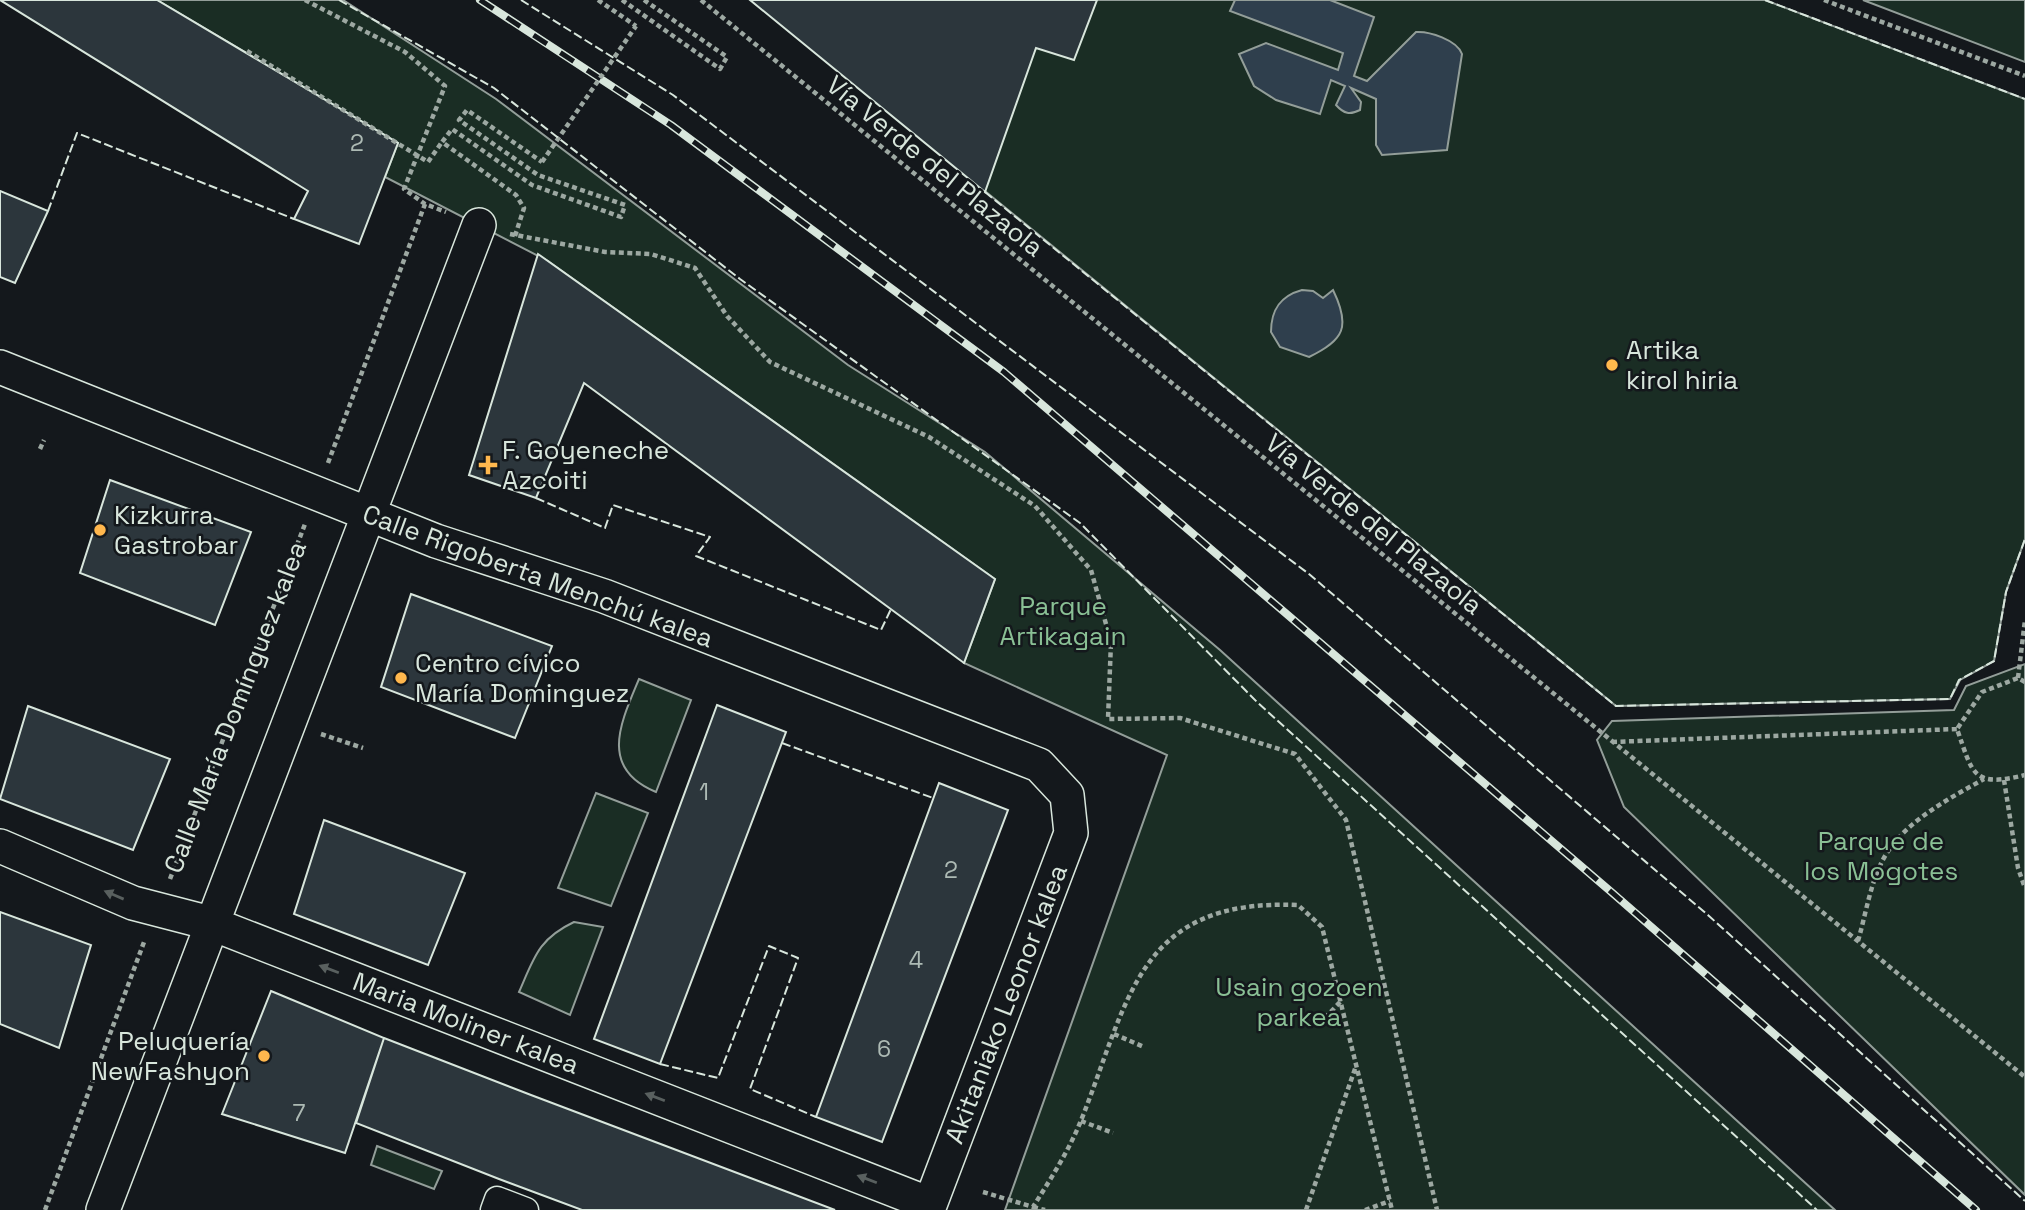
<svg xmlns="http://www.w3.org/2000/svg" width="2025" height="1210" font-family="'Space Grotesk',sans-serif">
<style>
.green{fill:#1a2d24;stroke:#939e99;stroke-width:2}
.water{fill:#2f3f4d;stroke:#939e99;stroke-width:2}
.building{fill:#2c363c;stroke:#d8e6dc;stroke-width:2}
.lines{fill:none;stroke-linecap:round;stroke-linejoin:round}
.pedestrian-casing{stroke:#d8e6dc;stroke-width:27}
.minor-casing{stroke:#d8e6dc;stroke-width:36}
.path{stroke:#9da8a2;stroke-width:4.5;stroke-dasharray:5 3.5;stroke-linecap:butt}
.pedestrian{stroke:#14181c;stroke-width:24}
.minor{stroke:#14181c;stroke-width:33}
.rail-casing{stroke:#d8e6dc;stroke-width:8}
.rail{stroke:#14181c;stroke-width:5;stroke-dasharray:16;stroke-linecap:butt}
.path-bridge{stroke:#9da8a2;stroke-width:4.5;stroke-dasharray:5 3.5;stroke-linecap:butt}
.fence{stroke:#d8e6dc;stroke-width:2;stroke-dasharray:9 3.5;stroke-linecap:butt}
.oneway{fill:#59605f}
.poi-dot{fill:#ffb74d;stroke:#14181c;stroke-width:2.5}
.labels{text-anchor:middle;dominant-baseline:central;stroke-width:5;stroke-linejoin:round;paint-order:stroke}
.number-label{font-size:23px;fill:#adbab4}
.street-label{font-size:26px;fill:#d8e6dc;stroke:#14181c}
.poi-label{font-size:26px;fill:#d8e6dc;stroke:#14181c;text-anchor:start}
.park-label{font-size:26px;fill:#8ac095;stroke:#14181c}
</style>
<rect width="100%" height="100%" fill="#14181c"/>
<path class="green" d="M157,0H343L496,99L848,365L985,452L1220,650L1835,1210H1005L1167,755L964,663L995,579L548,261L385,177L398,143Z
M751,0H1765L2025,99V539L2006,592L1994,661L1960,680L1950,699L1616,706Z
M1863,0H2025V62Z
M2025,664V1195L1624,807L1597,740L1612,721L1954,710L1966,686Z
M639,679L691,700L656,792C598,768 621,722 639,679Z
M596,793L648,813L611,906L558,888Z
M574,922L603,927L570,1015L519,992C534,958 538,939 574,922Z
M377,1146L442,1171L434,1189L371,1165Z"/>
<path class="water" d="M1235,0H1330L1374,17L1354,76L1367,81L1416,32C1429,31 1457,40 1462,54L1447,150L1382,155L1376,145V99L1351,88L1361,102L1360,110C1350,115 1344,114 1336,105L1345,86L1331,80L1320,114L1276,100L1254,86L1239,54L1266,43L1338,70L1343,53L1230,11Z
M1302,290L1313,291L1323,298L1333,290C1351,327 1344,340 1309,357L1280,347L1271,332C1271,310 1280,296 1302,290Z"/>
<path class="building" d="M0,0H157L398,143L359,244L294,219L308,191Z
M750,0H1097L1074,60L1036,48L985,192Z
M0,191L48,211L15,283L0,277Z
M538,254L995,579L964,663L584,383L536,498L469,475Z
M110,480L251,532L215,625L80,573Z
M411,594L552,646L515,738L381,687Z
M717,705L786,732L660,1064L594,1039Z
M28,706L170,759L133,850L0,799Z
M939,783L1008,810L882,1142L816,1117Z
M324,820L465,873L428,965L294,914Z
M0,912L91,945L59,1048L0,1024Z
M271,991L384,1038L345,1153L222,1114Z
M384,1038L531,1095L835,1210H582L499,1179L356,1123Z"/>
<g class="lines">
<g class="pedestrian-casing">
<path id="pedestrian" d="M493,1210L497,1199L526,1210"/>
</g>
<g class="minor-casing">
<path id="minor" d="M0,367L436,541L604,596L1039,765L1067,795L1071,833L928,1210
M0,846L133,903L210,923L930,1204
M103,1210L479,225"/>
</g>
<path class="path" d="M305,0L405,52L445,86L404,189L425,204L446,212
M598,0L636,26
M622,0L720,69L727,57L644,0
M701,0L2025,1077
M1824,0L2025,76
M247,51L428,162L442,142
M510,234L605,252L651,254L695,268L727,316L770,362L929,437L1035,506L1091,570L1111,642L1108,719L1180,718L1295,754L1346,820L1437,1210
M515,236L524,208L516,195L442,142L452,129L532,185L621,217L625,205L538,175L459,120L467,110L542,162
M40,449L44,440
M328,463L425,204
M2018,678L2025,620
M2025,682L2018,678L1982,692L1957,729C1973,774 1972,788 2025,775
M321,734L363,748
M1612,742L1957,729
M2004,780L2018,868L2025,888
M170,879L305,524
M1858,941C1865,917 1869,891 1879,868C1897,825 1945,801 1984,779
M1325,1018L1341,1001
M1114,1034L1144,1047
M1081,1121L1113,1133
M983,1192L1033,1207C1050,1180 1068,1152 1080,1123C1129,1002 1136,898 1298,905L1322,927L1392,1210
M1033,1207L1045,1210
M45,1210L144,942
M1306,1210L1356,1066
M1365,1210L1390,1201"/>
<use href="#pedestrian" class="pedestrian"/>
<use href="#minor" class="minor"/>
<g class="rail-casing">
<path id="rail" d="M480,0L671,125L1004,372L1609,890L1976,1210"/>
</g>
<use href="#rail" class="rail"/>
<path class="path-bridge" d="M542,162L636,26"/>
<path class="fence" d="M339,0L494,88L740,279L1080,523L1257,702L1817,1210
M521,0L673,95L1309,574L1709,916L2025,1201
M1765,0L2025,99
M985,192L1616,706L1950,699L1959,680L1994,661L2006,592L2025,539
M48,211L77,133L294,219
M536,498L605,528L613,505L710,537L696,556L881,630L891,609
M782,743L933,798
M660,1064L718,1078L769,946L798,958L750,1089L816,1117"/>
</g>
<defs><path id="oneway-solid" d="M-6-.8H1V-3.2L6.5 0L1 3.2V.8H-6Z" transform="scale(1.75)"/></defs>
<g class="oneway">
<use href="#oneway-solid" transform="translate(114 895) rotate(-157)"/>
<use href="#oneway-solid" transform="translate(329 969) rotate(-159)"/>
<use href="#oneway-solid" transform="translate(655 1097) rotate(-159)"/>
<use href="#oneway-solid" transform="translate(867 1179) rotate(-159)"/>
</g>
<g class="poi-dot">
<circle cx="1612" cy="365" r="7"/>
<path d="M484.5 454.5h7v7h7v7h-7v7h-7v-7h-7v-7h7z"/>
<circle cx="100" cy="530" r="7"/>
<circle cx="401" cy="678" r="7"/>
<circle cx="264" cy="1056" r="7"/>
</g>
<g class="labels">
<g class="number-label">
<text x="357" y="143">2</text>
<text x="704" y="792">1</text>
<text x="951" y="870">2</text>
<text x="916" y="960">4</text>
<text x="884" y="1049">6</text>
<text x="299" y="1113">7</text>
</g>
<g class="street-label">
<text transform="translate(935 166) rotate(39)">Vía Verde del Plazaola</text>
<text transform="translate(1374 524) rotate(39)">Vía Verde del Plazaola</text>
<text transform="translate(538 576) rotate(20)">Calle Rigoberta Menchú kalea</text>
<text transform="translate(235 707) rotate(-69)">Calle María Domínguez kalea</text>
<text transform="translate(1006 1004) rotate(-69)">Akitaniako Leonor kalea</text>
<text transform="translate(466 1023) rotate(21)">Maria Moliner kalea</text>
</g>
<g class="poi-label">
<text x="1626" y="350">Artika<tspan x="1626" dy="30">kirol hiria</tspan></text>
<text x="502" y="450">F. Goyeneche<tspan x="502" dy="30">Azcoiti</tspan></text>
<text x="114" y="515">Kizkurra<tspan x="114" dy="30">Gastrobar</tspan></text>
<text x="415" y="663">Centro cívico<tspan x="415" dy="30">María Dominguez</tspan></text>
<text x="250" y="1041" text-anchor="end">Peluquería<tspan x="250" dy="30">NewFashyon</tspan></text>
</g>
<g class="park-label">
<text x="1063" y="606">Parque<tspan x="1063" dy="30">Artikagain</tspan></text>
<text x="1881" y="841">Parque de<tspan x="1881" dy="30">los Mogotes</tspan></text>
<text x="1299" y="987">Usain gozoen<tspan x="1299" dy="30">parkea</tspan></text>
</g>
</g>
</svg>
